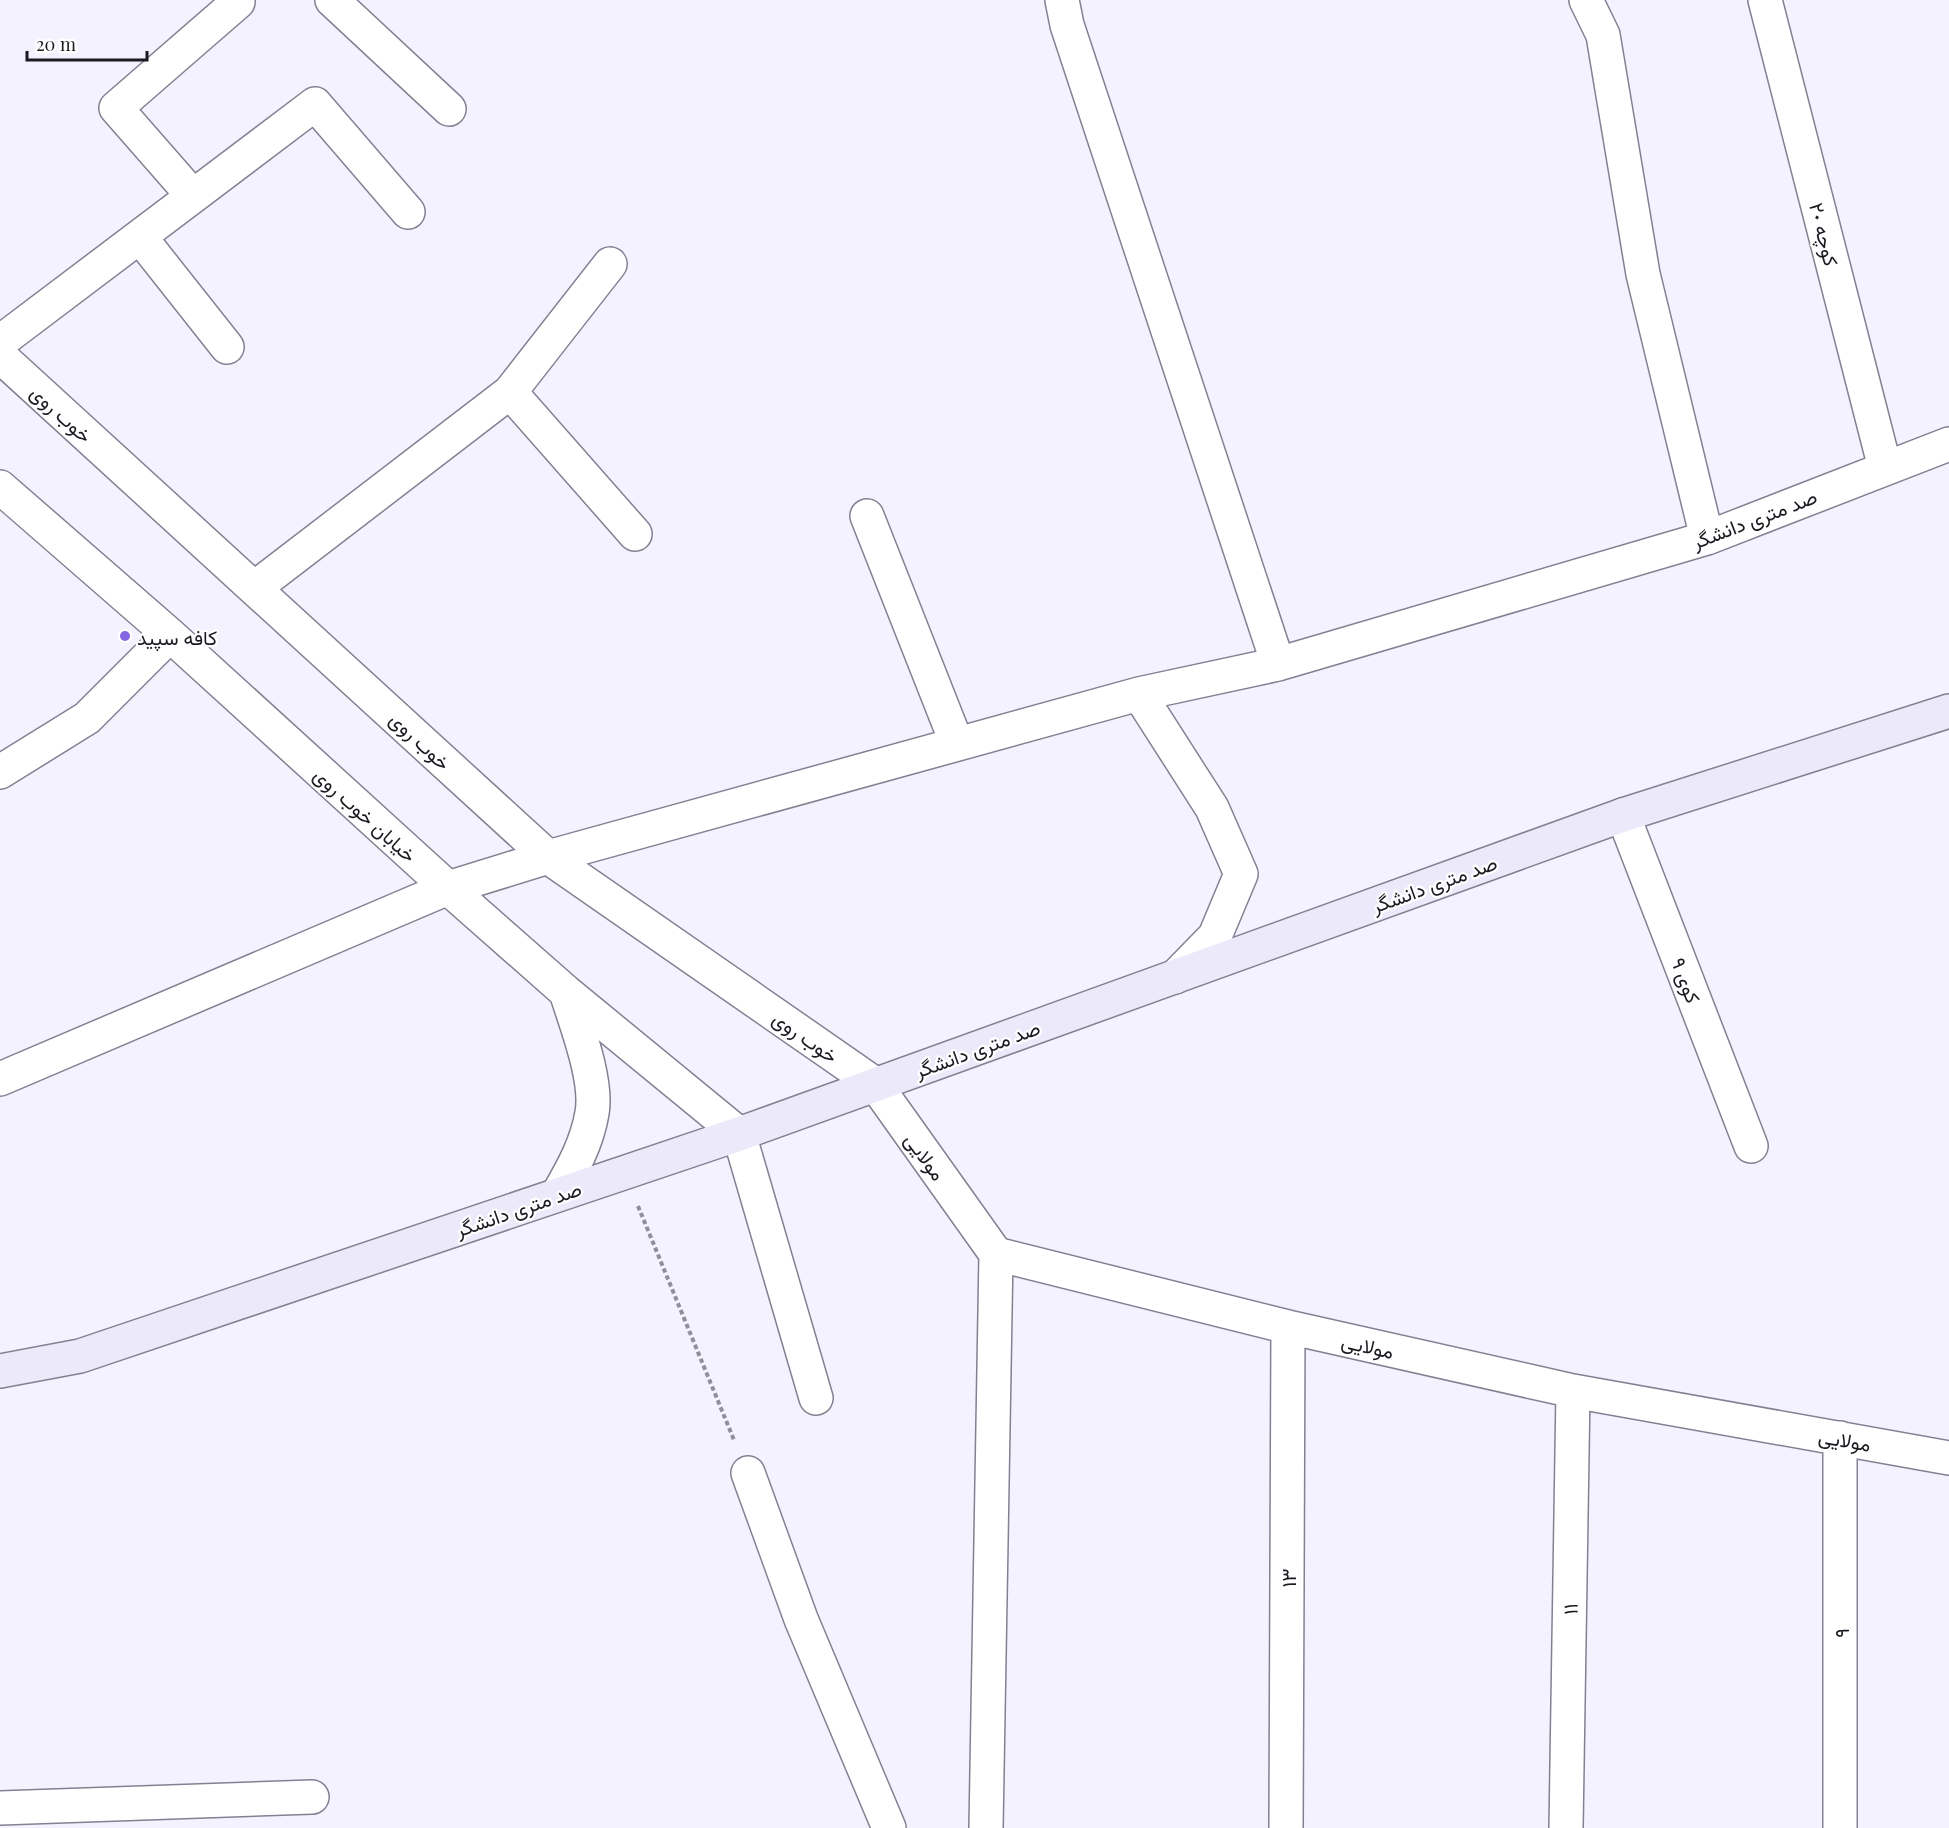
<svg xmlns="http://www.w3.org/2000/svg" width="1949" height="1828" font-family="'Playfair Display',Vazirmatn,serif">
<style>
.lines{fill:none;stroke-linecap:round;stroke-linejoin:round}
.street-casing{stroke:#838092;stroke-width:36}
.secondary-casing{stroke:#838092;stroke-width:36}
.path{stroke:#908e98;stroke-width:4;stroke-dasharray:4.5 3;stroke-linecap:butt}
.street{stroke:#fff;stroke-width:33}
.secondary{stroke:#ece9fa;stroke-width:33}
.poi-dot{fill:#8665e0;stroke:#fff;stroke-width:2}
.labels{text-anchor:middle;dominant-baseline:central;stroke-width:4.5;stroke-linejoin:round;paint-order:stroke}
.street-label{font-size:20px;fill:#1b1a21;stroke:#fff}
.poi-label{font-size:20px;fill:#1b1a21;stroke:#fff;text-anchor:start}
</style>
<rect width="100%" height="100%" fill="#f4f2ff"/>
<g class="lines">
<g class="street-casing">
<path id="street" d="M332,0L449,109
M1062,0L1067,25L1278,664
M1586,0L1603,35L1643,274L1707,538
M1765,0L1885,468
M193,196L116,108L238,2
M140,237L227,347
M0,342L315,104L408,212
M0,356L548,857L875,1084L996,1254L1288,1327L1573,1391L1949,1458
M510,392L635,534
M0,487L170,635L448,888L566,992L739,1134L816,1398
M867,516L957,744
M256,587L510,392L610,264
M1139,694L1278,664L1707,538L1949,444
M0,772L87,718L170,635
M1623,815L1751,1146
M0,1079L448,888L548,857L1139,694L1212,808L1241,874L1215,936L1175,977
M558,1194C573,1168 587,1143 592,1113C598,1080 576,1024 566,992
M748,1473L801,1619L889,1828
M0,1808L312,1797
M986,1828L996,1254
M1286,1828L1288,1327
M1566,1828L1573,1391
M1840,1828V1438"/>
</g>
<g class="secondary-casing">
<path id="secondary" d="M0,1371L80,1356L739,1134L1623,815L1949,711"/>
</g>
<path class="path" d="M638,1206L734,1440"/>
<use href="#street" class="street"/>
<use href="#secondary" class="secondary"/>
</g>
<circle class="poi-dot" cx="125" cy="636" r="6"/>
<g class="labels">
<g class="street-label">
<text transform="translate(1825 234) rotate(76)">کوچە ٢٠</text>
<text transform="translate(62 413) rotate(42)">خوب روی</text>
<text transform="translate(1754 518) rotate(-21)">صد متری دانشگر</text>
<text transform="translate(421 740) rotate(43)">خوب روی</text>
<text transform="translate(366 814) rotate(42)">خیابان خوب روی</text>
<text transform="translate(1434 883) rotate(-20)">صد متری دانشگر</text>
<text transform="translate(1687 980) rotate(69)">کوی ۹</text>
<text transform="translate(806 1036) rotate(35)">خوب روی</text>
<text transform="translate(977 1048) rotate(-20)">صد متری دانشگر</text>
<text transform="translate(926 1156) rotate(54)">مولایی</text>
<text transform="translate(518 1208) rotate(-19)">صد متری دانشگر</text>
<text transform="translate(1368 1345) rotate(13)">مولایی</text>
<text transform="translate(1845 1439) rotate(10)">مولایی</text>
<text transform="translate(1287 1578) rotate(-90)">۱۳</text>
<text transform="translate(1569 1609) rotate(-89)">۱۱</text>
<text transform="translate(1840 1633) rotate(-90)">۹</text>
</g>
<g class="poi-label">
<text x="137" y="636">کافه سپید</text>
</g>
</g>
<path d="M27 51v9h120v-9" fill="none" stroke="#1b1a21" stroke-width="3"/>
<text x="36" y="51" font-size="18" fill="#1b1a21" stroke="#ffffff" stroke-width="4.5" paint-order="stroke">20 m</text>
</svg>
